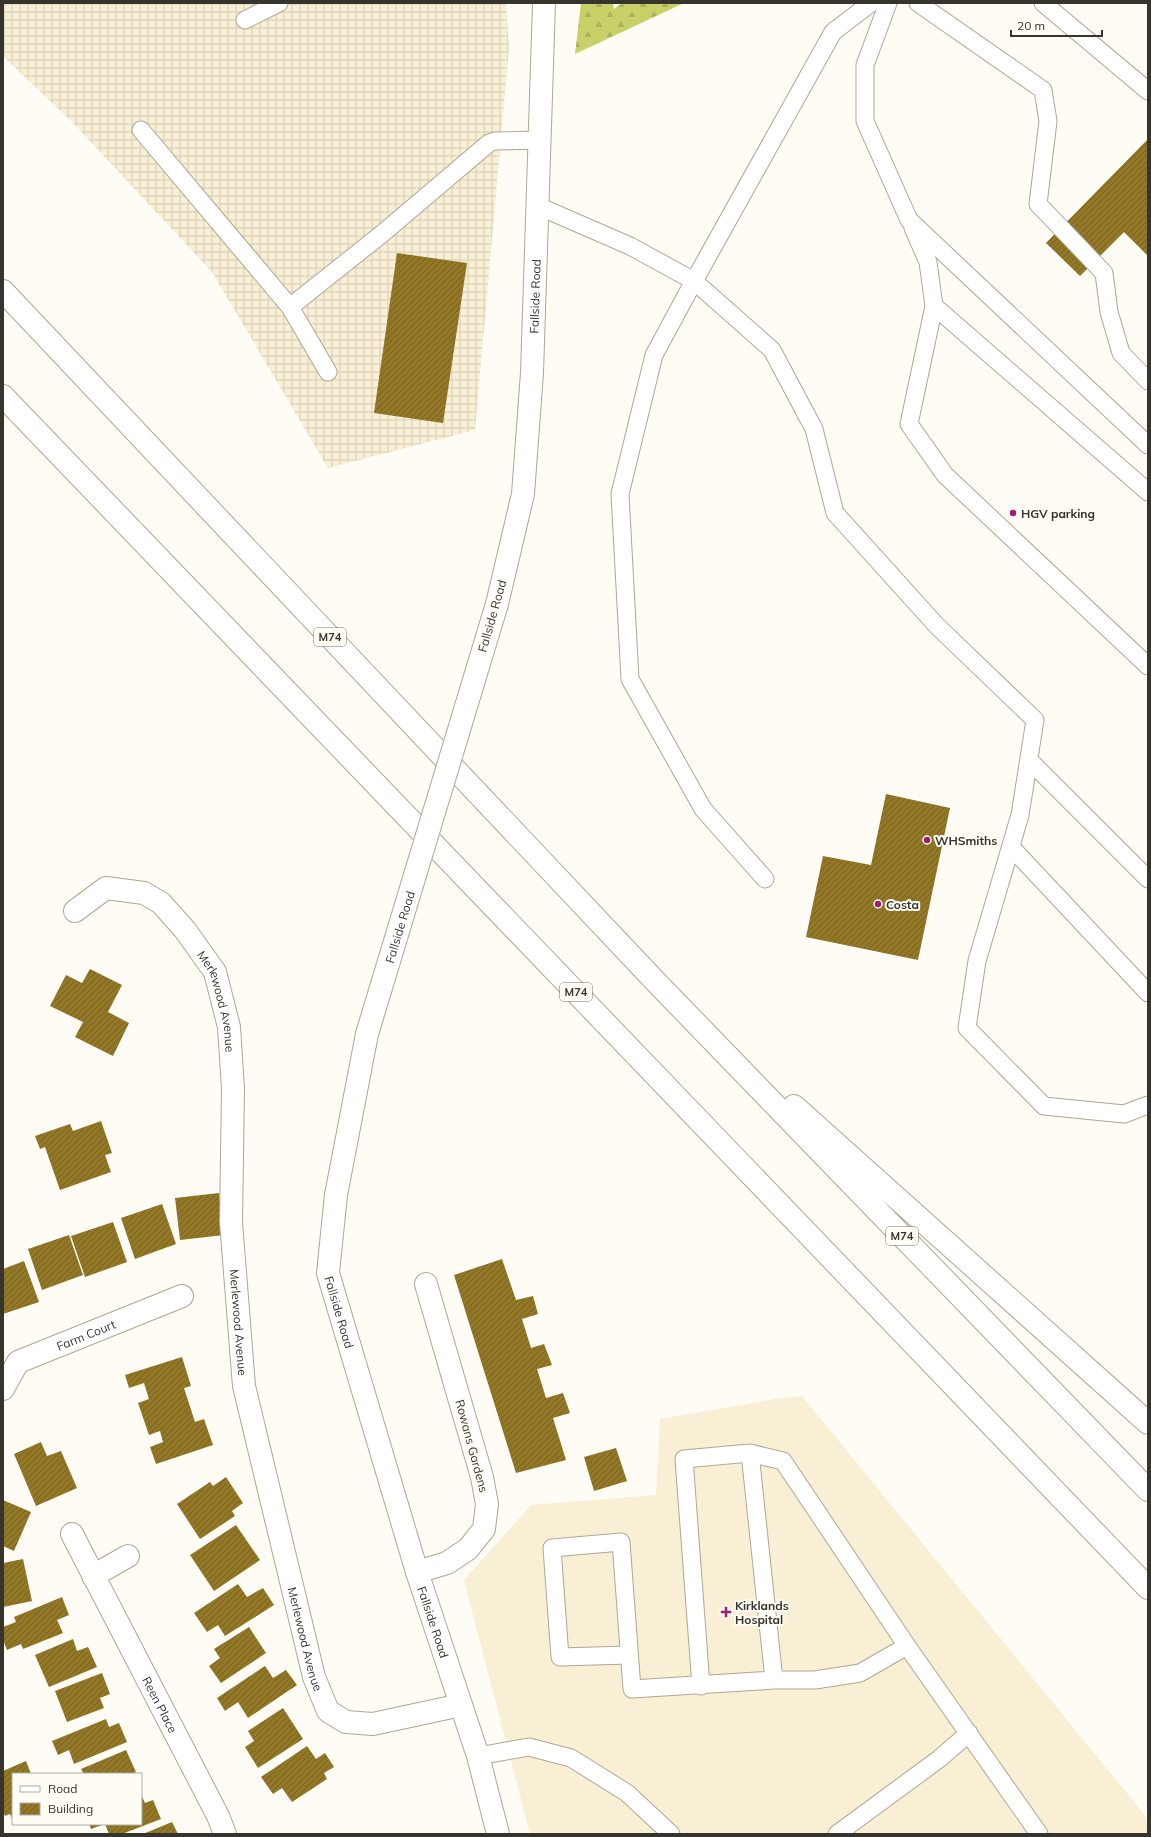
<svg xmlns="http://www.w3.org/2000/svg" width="1151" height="1837" font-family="Mulish,sans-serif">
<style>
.industrial{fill:url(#industrial-grid)}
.built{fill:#f9efd5}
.forest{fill:url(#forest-firs)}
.building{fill:url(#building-hatch)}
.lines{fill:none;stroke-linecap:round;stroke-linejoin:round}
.service-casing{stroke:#aea795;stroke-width:19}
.minor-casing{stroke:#aea795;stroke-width:24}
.tertiary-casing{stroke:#aea795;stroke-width:24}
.motorway-casing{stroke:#aea795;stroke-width:24}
.service{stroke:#fff;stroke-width:17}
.minor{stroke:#fff;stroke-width:22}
.tertiary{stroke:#fff;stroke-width:22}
.motorway{stroke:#fff;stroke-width:22}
.tertiary-bridge-casing{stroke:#aea795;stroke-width:24;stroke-linecap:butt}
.tertiary-bridge{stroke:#fff;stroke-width:22}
.poi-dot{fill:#9b1f77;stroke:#fefcf4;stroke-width:1.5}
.labels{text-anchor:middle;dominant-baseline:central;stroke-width:4;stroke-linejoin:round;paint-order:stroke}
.shield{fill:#fefcf4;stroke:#737069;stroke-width:1}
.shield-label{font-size:11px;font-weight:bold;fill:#37342d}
.street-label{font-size:12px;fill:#37342d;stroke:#fefcf4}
.poi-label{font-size:12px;font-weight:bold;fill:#37342d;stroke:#fefcf4;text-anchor:start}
</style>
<defs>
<pattern id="industrial-grid" width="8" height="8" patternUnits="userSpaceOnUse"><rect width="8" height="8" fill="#f9efd5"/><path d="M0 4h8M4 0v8" fill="none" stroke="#d6ceb7"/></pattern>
<pattern id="forest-firs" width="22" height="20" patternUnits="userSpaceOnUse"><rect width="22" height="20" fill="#c9d068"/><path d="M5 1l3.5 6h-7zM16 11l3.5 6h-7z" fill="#adb35a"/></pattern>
<pattern id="building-hatch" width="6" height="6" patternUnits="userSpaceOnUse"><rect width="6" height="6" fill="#927726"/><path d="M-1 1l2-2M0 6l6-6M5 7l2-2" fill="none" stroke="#786221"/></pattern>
</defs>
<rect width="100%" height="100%" fill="#fefcf4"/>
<path class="industrial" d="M3,3H506L509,48L475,430L328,468L212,272L74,124L3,56Z"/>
<path class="built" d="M802,1396L1148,1819V1834H530L464,1580L531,1505L656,1495L660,1419L775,1399Z"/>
<path class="forest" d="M581,3H613L614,9L622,3H684L575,54Z"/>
<path class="building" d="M1148,139V256L1124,232L1080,276L1046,243Z
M397,253L467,263L443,423L374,413Z
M886,794L950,808L918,960L806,937L823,856L871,865Z
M90,969L122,985L108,1012L129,1023L113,1056L75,1037L83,1022L50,1006L66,975L82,983Z
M101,1121L112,1153L105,1155L111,1172L60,1190L45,1147L40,1149L35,1136L70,1124L73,1131Z
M219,1193L224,1235L180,1240L175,1198Z
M162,1204L176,1244L135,1259L121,1218Z
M113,1222L127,1262L85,1277L71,1236Z
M69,1235L83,1275L42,1290L28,1249Z
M502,1259L516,1300L533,1296L538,1314L522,1319L531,1348L544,1344L552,1365L537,1369L546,1398L563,1393L570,1413L553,1418L566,1460L516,1473L454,1275Z
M24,1261L39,1302L3,1314V1269Z
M182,1357L191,1386L184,1388L195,1422L204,1419L213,1445L156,1464L150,1447L163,1442L160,1431L149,1435L138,1403L149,1399L144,1383L129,1388L125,1375Z
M41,1442L47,1456L61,1451L77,1488L36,1506L14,1454Z
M616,1448L627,1481L594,1491L584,1457Z
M226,1477L243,1503L232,1511L235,1516L200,1539L177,1504L210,1482L213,1486Z
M3,1500L31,1512L14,1551L3,1546Z
M236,1525L260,1560L214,1591L190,1555Z
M23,1559L32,1601L3,1607V1563Z
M238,1584L247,1597L263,1588L274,1605L225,1636L218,1625L207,1632L194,1613Z
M62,1597L69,1615L57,1620L63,1633L23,1649L21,1644L7,1650L3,1640V1627L16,1622L14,1617Z
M249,1627L266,1653L221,1683L209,1666L220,1658L214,1649Z
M73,1639L77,1651L88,1647L97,1667L49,1687L35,1655Z
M265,1666L273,1678L286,1670L297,1685L248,1718L238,1702L225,1711L217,1698Z
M102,1673L110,1694L100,1698L104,1708L67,1722L55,1691Z
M283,1708L303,1739L258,1768L245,1747L254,1741L248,1731Z
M106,1719L109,1727L119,1723L127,1742L74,1764L69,1750L58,1755L52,1741Z
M307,1746L316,1759L325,1753L334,1767L324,1773L327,1779L292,1802L282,1788L273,1794L261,1777Z
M126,1750L136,1772L131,1774H84L81,1769Z
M26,1761L31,1774H13V1820L10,1814L5,1816L3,1811V1771Z
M141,1794L145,1803L153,1800L161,1819L122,1834H109L105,1824H141Z
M172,1822L178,1834H143Z
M89,1824H105L91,1829Z"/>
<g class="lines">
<g class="service-casing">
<path id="service" d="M871,3L833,32L694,281L772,350L814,429L835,513L937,626L1035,720L1020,815L977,961L967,1028L1044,1106L1124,1114L1148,1105
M888,3L865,65V121L909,220L1148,445
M918,3L1043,90L1048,121L1038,204L1104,273L1109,312L1121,353L1148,381
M1043,3L1148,91
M245,20L279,3
M141,130L290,307L328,372
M538,206L630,246L694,281L654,355L620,494L630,679L703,809L765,879
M913,228L928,262L934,306L909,424L945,475L1148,666
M934,306L1148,492
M290,307L383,233L489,143L495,141L540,140
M1029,760L1148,879
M1011,847L1148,993
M628,1655L560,1657L552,1548L621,1542L632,1689L774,1680L750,1453L783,1461L907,1646L1039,1834
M774,1680H815L860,1673L907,1646
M701,1686L684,1459L750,1453
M478,1756L529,1747L571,1758L627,1793L671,1834
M837,1834L939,1759L969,1733"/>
</g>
<g class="minor-casing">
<g id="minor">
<path id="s1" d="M75,911L106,888L144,893L161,903L185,930L215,972L229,1027L233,1089L231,1222L244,1386L314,1677L328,1711L346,1722L373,1724L461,1705"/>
<path id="s2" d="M3,1389L18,1362L182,1296"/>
<path id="s3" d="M72,1534L218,1816L225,1834"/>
<path d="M417,1572L447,1563L468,1549L484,1529L487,1504L482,1477L426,1284"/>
<path d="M93,1576L128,1556"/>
</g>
</g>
<g class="tertiary-casing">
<g id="tertiary">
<path id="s4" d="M497,604L523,494L532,373L544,3"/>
<path id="s5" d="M367,1034L336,1195L328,1273L417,1572L478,1756L498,1834"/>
</g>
</g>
<g class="motorway-casing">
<path id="motorway" d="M3,291L656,982L1148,1490
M3,396L1148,1588
M794,1106L1148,1423"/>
</g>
<use href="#service" class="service"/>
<use href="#minor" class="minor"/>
<use href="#tertiary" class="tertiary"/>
<use href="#motorway" class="motorway"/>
<g class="tertiary-bridge-casing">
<g id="tertiary-bridge">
<path id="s6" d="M367,1034L497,604"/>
</g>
</g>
<use href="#tertiary-bridge" class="tertiary-bridge"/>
</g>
<g class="poi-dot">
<circle cx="1013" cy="513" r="4"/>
<circle cx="927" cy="840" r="4"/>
<circle cx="878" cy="904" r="4"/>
<path d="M724 1606h4v4h4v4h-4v4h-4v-4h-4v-4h4z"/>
</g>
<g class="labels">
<g class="shield">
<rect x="314" y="628" width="32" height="18" rx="3"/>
<rect x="560" y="983" width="32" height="18" rx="3"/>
<rect x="886" y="1227" width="32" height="18" rx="3"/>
</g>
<g class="shield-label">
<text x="330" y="637">M74</text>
<text x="576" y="992">M74</text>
<text x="902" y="1236">M74</text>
</g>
<g class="street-label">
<text stroke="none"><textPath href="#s4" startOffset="311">Fallside Road</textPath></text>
<text transform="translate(492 616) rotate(-74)">Fallside Road</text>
<text stroke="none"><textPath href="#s6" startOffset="112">Fallside Road</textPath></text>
<text stroke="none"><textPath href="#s1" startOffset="213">Merlewood Avenue</textPath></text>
<text stroke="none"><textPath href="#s5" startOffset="283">Fallside Road</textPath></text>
<text stroke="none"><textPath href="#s1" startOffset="537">Merlewood Avenue</textPath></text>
<text stroke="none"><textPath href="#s2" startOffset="104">Farm Court</textPath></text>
<text transform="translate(472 1446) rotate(75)">Rowans Gardens</text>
<text stroke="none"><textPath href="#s5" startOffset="607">Fallside Road</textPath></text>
<text stroke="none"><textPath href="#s1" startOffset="861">Merlewood Avenue</textPath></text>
<text stroke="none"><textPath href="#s3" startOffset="192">Reen Place</textPath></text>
</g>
<g class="poi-label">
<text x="1021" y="513">HGV parking</text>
<text x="935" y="840">WHSmiths</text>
<text x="886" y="904">Costa</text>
<text x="735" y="1605">Kirklands<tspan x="735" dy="14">Hospital</tspan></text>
</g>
</g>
<rect width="1151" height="1837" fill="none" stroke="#37342d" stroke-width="8"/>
<rect x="12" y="1773" width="130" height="52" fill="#fefcf4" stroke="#aeaca4"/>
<rect x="20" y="1786" width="20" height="6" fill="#ffffff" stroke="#aeaca4"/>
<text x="48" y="1793" font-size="12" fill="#37342d">Road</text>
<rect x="20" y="1803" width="20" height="12" fill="url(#building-hatch)" stroke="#aeaca4"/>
<text x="48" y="1813" font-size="12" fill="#37342d">Building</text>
<path d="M1011 30v6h91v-6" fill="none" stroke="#37342d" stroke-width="2"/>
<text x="1017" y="30" font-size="12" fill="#37342d" stroke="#fefcf4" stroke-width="3" paint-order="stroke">20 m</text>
</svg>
